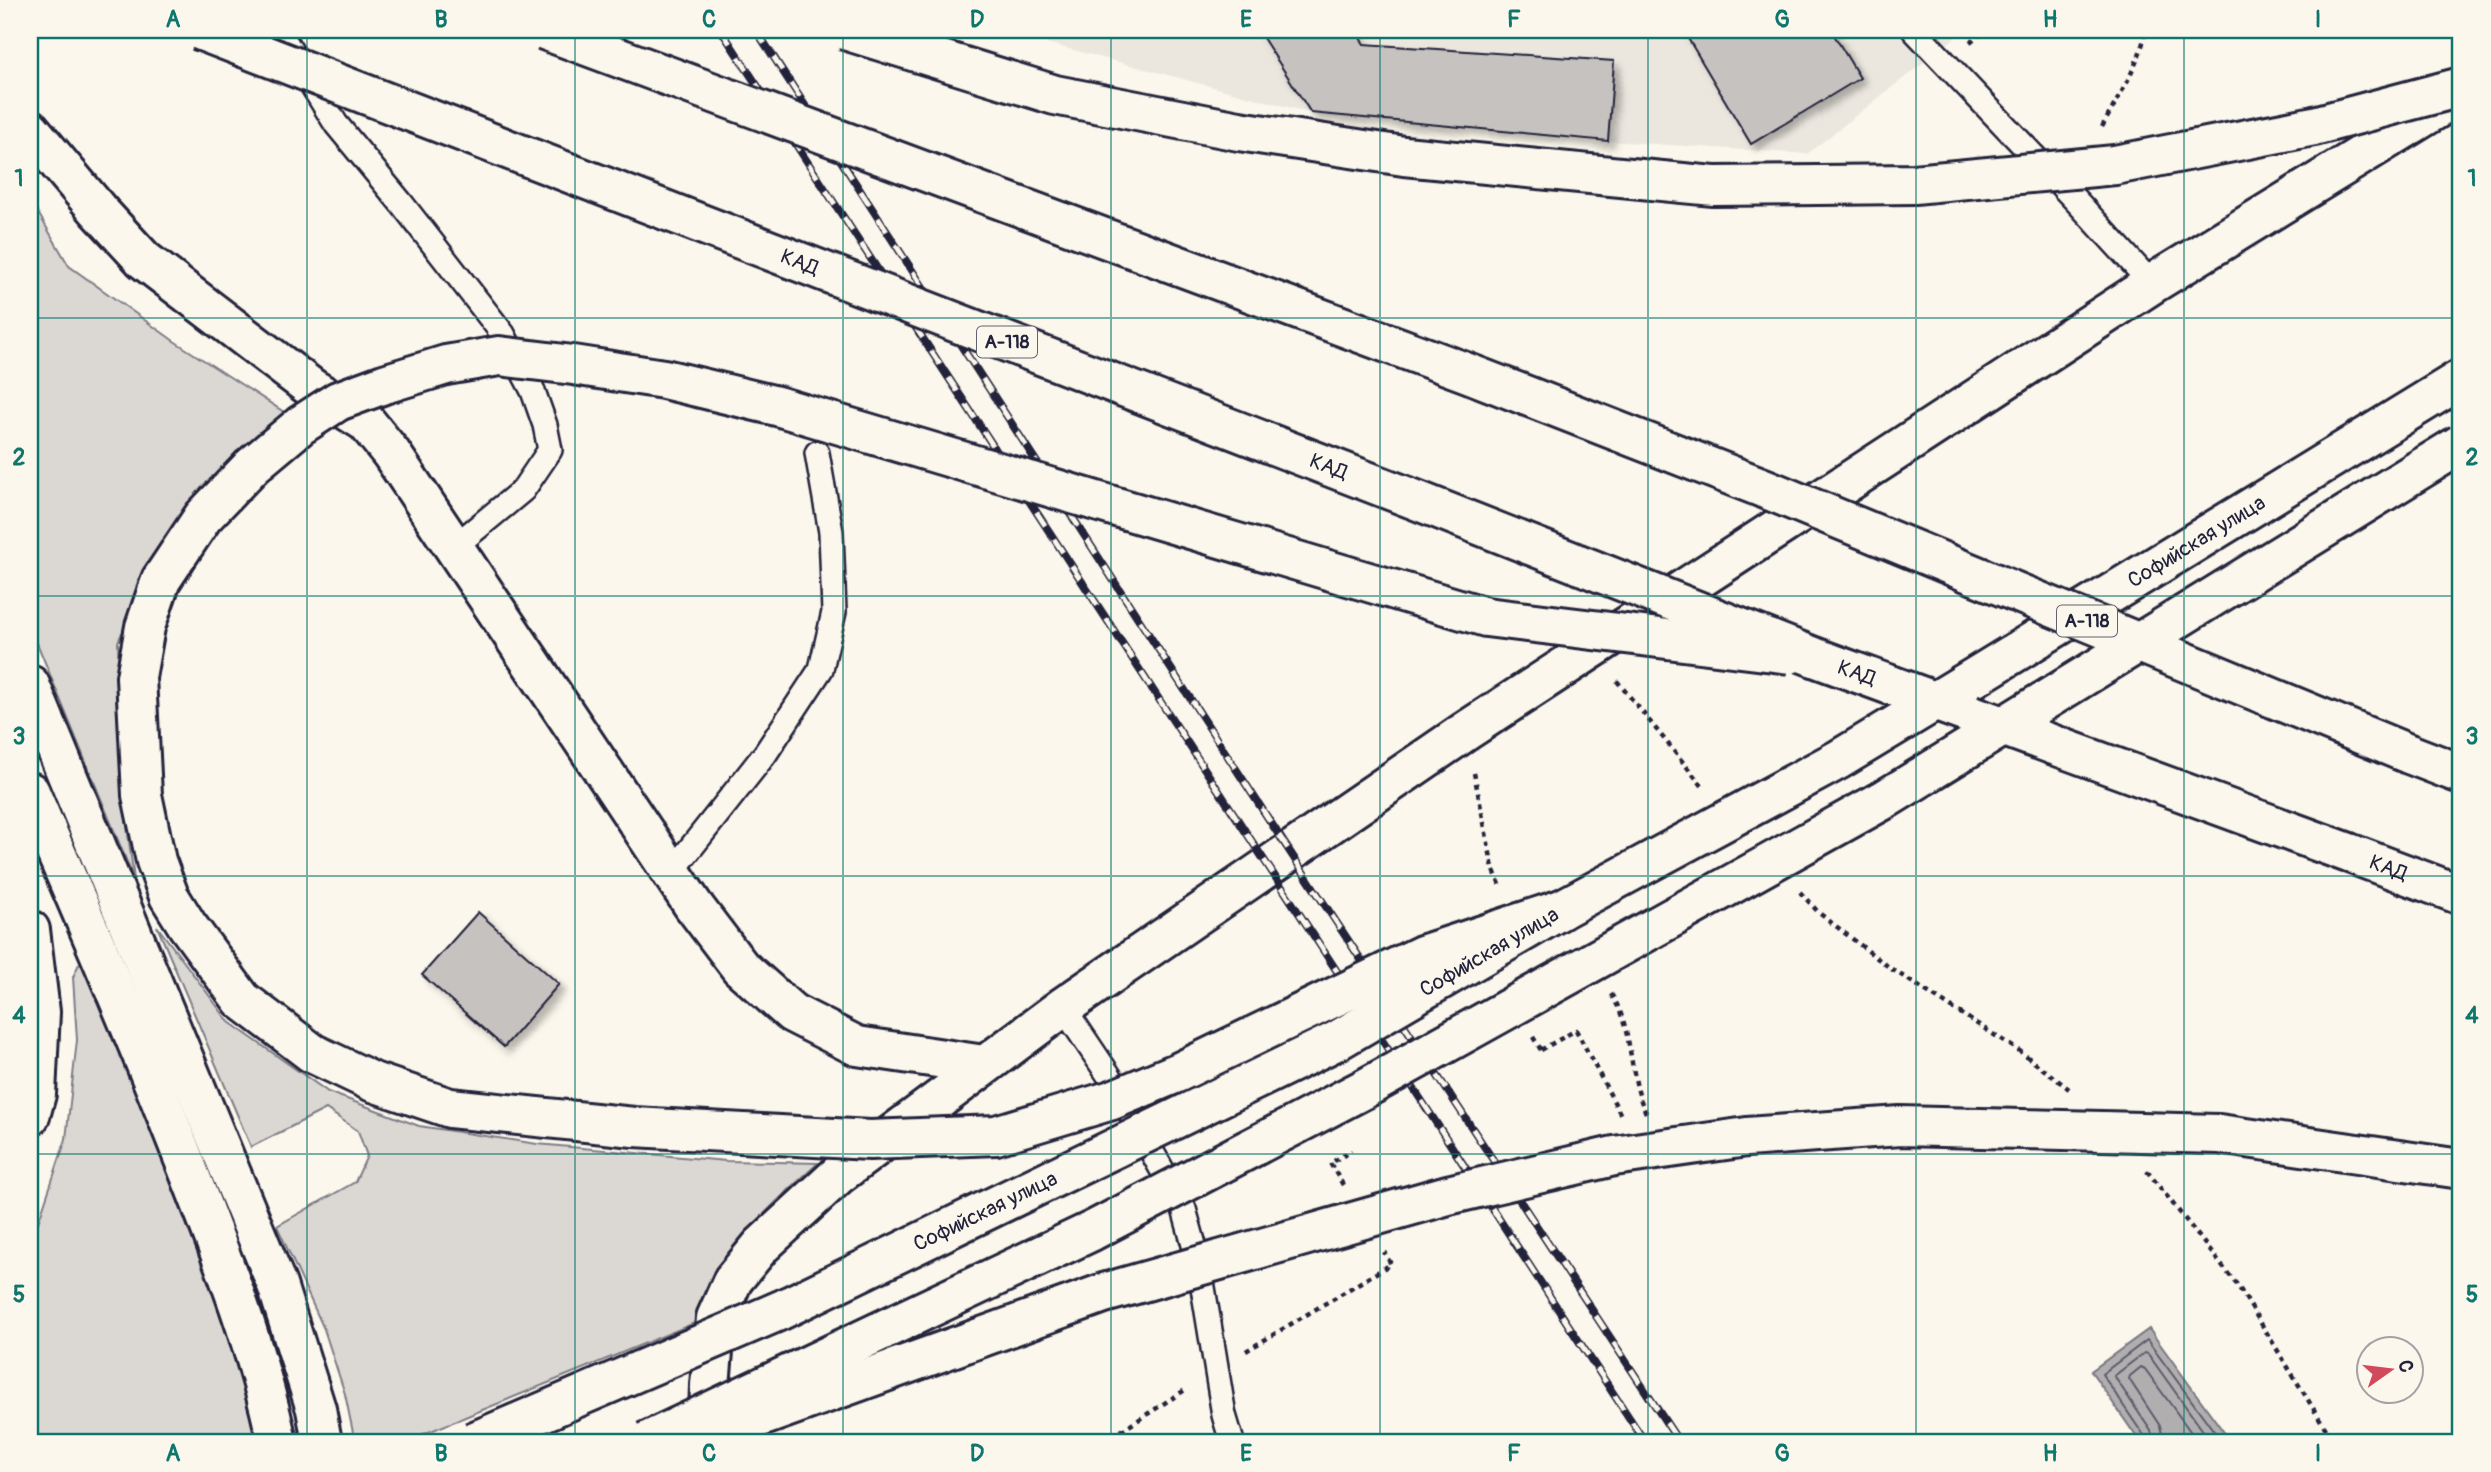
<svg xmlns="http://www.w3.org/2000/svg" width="2491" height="1472" font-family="Pangolin,sans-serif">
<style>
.built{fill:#ebe7df}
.green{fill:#dbd8d3;stroke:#7e7d87;stroke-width:2}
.water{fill:#b1aeb0;stroke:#787681;stroke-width:2}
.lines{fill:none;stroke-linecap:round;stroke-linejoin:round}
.shore{stroke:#5b5a6a;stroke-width:2}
.building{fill:#c6c2c0;stroke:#22223b;stroke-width:2;filter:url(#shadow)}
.service-casing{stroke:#22223b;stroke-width:28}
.minor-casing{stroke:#22223b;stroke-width:44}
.primary-casing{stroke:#22223b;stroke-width:44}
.motorway-casing{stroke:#22223b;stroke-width:44}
.path{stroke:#22223b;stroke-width:4.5;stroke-dasharray:5 5;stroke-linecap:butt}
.service{stroke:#fbf7ec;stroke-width:23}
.minor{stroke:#fbf7ec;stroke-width:38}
.primary{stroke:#fbf7ec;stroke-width:38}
.motorway{stroke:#fbf7ec;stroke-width:38}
.rail-casing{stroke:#22223b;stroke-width:8}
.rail{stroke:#fbf7ec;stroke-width:5;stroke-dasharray:16;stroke-linecap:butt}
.primary-bridge-casing{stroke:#22223b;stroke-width:44;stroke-linecap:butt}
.motorway-bridge-casing{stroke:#22223b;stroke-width:44;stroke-linecap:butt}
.path-bridge{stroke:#22223b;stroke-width:4.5;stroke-dasharray:5 5;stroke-linecap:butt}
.primary-bridge{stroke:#fbf7ec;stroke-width:38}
.motorway-bridge{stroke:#fbf7ec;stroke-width:38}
.grid{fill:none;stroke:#0f766e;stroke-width:2;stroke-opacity:0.55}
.labels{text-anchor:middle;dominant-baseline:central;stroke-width:5;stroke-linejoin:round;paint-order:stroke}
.shield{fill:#fbf7ec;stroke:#636270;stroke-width:2}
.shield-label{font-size:19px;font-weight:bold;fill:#22223b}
.street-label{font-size:21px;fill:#22223b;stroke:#fbf7ec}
.neatline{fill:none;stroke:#0f766e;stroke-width:2.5}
.grid-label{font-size:23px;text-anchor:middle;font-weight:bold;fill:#0f766e}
</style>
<defs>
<filter id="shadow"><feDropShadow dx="6" dy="6" stdDeviation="3.5" flood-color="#0004"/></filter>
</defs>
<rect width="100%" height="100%" fill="#fbf7ec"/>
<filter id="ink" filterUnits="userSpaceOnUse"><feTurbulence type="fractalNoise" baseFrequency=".0143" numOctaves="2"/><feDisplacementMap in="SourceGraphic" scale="14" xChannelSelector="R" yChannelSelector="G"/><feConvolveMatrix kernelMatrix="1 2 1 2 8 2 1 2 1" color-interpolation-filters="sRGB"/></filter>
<g filter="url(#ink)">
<path class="built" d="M998,30H1965L1807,154L1608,141L1311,113Z"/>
<path class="green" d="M30,199L69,266L174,341L287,414L150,568L118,642L121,781L134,879L30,626Z
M157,926L229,1022L328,1092L419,1126L537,1144L726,1161L818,1163C777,1200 736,1236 710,1286C704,1297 701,1310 697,1322L404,1442H355L345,1394L324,1329L277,1226L355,1182L367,1156L358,1131L326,1109L251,1147Z
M79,964L87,969L177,1177L264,1442H30V1242L37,1226L66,1139L77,1040L73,977Z"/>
<path class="water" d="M2149,1329L2231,1442H2140L2091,1371Z"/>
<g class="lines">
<path class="shore" d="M2145,1442L2144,1436L2102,1374L2147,1340L2222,1442
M2154,1442L2151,1431L2114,1376L2144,1353L2148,1354L2211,1442
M2164,1442L2160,1426L2129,1379L2130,1376L2141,1367L2145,1369L2198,1442"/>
</g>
<path class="building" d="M1258,30H1355L1364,44L1614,61L1608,141L1311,113Z
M1683,30H1831L1860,78L1751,144Z
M478,912L559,984L504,1047L422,975Z"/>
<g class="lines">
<g class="service-casing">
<path id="service" d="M278,30L336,124L402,204L503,334L533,391L545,425L550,450L523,490L454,547
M1914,30L2081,206L2152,284
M671,873L765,754L821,669L834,612L831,532L817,453
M1063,1007L1110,1077L1184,1209L1199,1263L1224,1415L1232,1442"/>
</g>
<g class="minor-casing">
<path id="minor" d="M30,129L98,210L144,260L313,389L366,422L391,453L693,905L740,967L792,1013L857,1046L984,1065
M708,1442L710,1385L716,1318L733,1280L761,1246L838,1175L1063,1007L1466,731L2152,284L2461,94"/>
</g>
<g class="primary-casing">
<g id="primary">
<path d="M30,685L277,1285L316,1409L322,1442"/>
<path id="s1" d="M1962,685L2461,379"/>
<path d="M30,792C85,919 140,1046 190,1175C224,1262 258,1350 277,1442"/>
<path d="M30,930L40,1012L36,1094L30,1116"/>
</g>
</g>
<g class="motorway-casing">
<g id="motorway">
<path d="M2409,754L2461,774"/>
<path id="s2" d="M2349,853L2461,895"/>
</g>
</g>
<path class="path" d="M1970,42L1986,30
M2102,127C2119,96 2139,66 2146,30
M1617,681L1704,788
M1474,773L1493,868L1501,887
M1800,892L1819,913L1890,968L2021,1052L2069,1089
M1611,994C1634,1029 1628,1076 1646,1113
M1541,1050L1576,1030L1622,1117
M2147,1171L2238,1286L2329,1434V1442
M1343,1185L1330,1163L1352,1151
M1246,1351L1391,1264L1384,1252
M1104,1442L1188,1388"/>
<use href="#service" class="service"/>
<use href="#minor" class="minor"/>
<use href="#primary" class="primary"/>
<use href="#motorway" class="motorway"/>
<g class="rail-casing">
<path id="rail" d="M721,30L1645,1442
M756,30L1290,852L1679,1442"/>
</g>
<use href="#rail" class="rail"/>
<g class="primary-bridge-casing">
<g id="primary-bridge">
<path d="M845,30L1055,95L1239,131L1404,156L1714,186L1914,184L2115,165L2314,126L2461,87"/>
<path d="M1562,909L1422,955L1179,1072L1112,1100L996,1135L870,1140L634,1127L450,1108L373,1082L312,1053L242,1000L187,925L169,896L156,861L142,795L136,677L145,627L161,580L203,517L252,466L301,425L338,401L384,384L446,365L499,356L573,365L664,379L777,406L1486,617L1790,654"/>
<path d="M721,1429L744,1423L1104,1293L1448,1195L1614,1156L1747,1137L1900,1126L2219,1134L2461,1169"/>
<path id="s3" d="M473,1442L781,1310L1338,1040L1562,909L1838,760L1962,685"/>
<path d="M646,1442L1092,1231L1364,1089L1887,798L2461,444"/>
</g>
</g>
<g class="motorway-bridge-casing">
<g id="motorway-bridge">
<path id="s4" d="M199,30L1416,500L1814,657L2349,853"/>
<path d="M544,30L1468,373L1766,489L2409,754"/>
</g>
</g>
<path class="path-bridge" d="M1533,1037L1541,1050"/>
<use href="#primary-bridge" class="primary-bridge"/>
<use href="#motorway-bridge" class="motorway-bridge"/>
</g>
</g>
<path class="grid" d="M307,30V1442M575,30V1442M843,30V1442M1111,30V1442M1380,30V1442M1648,30V1442M1916,30V1442M2184,30V1442M30,318H2461M30,596H2461M30,876H2461M30,1154H2461"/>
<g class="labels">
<g class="shield">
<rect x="977" y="326.5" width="60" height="31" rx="5"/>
<rect x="2057" y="605.5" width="60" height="31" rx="5"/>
</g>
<g class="shield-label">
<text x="1007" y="342">А-118</text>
<text x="2087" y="621">А-118</text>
</g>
<g class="street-label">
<text stroke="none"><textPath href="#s4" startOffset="644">КАД</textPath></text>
<text stroke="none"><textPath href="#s4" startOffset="1211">КАД</textPath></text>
<text stroke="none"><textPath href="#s1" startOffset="275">Софийская улица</textPath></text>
<text stroke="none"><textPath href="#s4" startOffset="1778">КАД</textPath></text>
<text stroke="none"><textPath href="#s2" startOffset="42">КАД</textPath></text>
<text stroke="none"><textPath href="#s3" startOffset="1129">Софийская улица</textPath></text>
<text stroke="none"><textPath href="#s3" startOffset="562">Софийская улица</textPath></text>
</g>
</g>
<rect width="2491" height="1472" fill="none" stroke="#fbf7ec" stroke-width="77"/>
<g transform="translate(2390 1370) rotate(76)"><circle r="33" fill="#fbf7ec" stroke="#a4a2a5" stroke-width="2"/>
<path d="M0-5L12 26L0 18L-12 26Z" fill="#d1495b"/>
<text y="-10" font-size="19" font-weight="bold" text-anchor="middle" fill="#22223b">С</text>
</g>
<rect x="38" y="38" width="2414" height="1396" class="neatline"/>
<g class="grid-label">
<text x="173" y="27">A</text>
<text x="441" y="27">B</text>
<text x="709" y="27">C</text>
<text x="977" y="27">D</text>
<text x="1246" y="27">E</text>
<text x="1514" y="27">F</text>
<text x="1782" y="27">G</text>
<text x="2050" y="27">H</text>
<text x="2318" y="27">I</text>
<text x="19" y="186">1</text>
<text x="2472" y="186">1</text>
<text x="19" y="465">2</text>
<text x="2472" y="465">2</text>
<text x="19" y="744">3</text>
<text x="2472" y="744">3</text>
<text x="19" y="1023">4</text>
<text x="2472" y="1023">4</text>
<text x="19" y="1302">5</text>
<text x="2472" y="1302">5</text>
<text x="173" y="1461">A</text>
<text x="441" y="1461">B</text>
<text x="709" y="1461">C</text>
<text x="977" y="1461">D</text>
<text x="1246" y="1461">E</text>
<text x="1514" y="1461">F</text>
<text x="1782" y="1461">G</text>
<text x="2050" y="1461">H</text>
<text x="2318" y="1461">I</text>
</g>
</svg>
